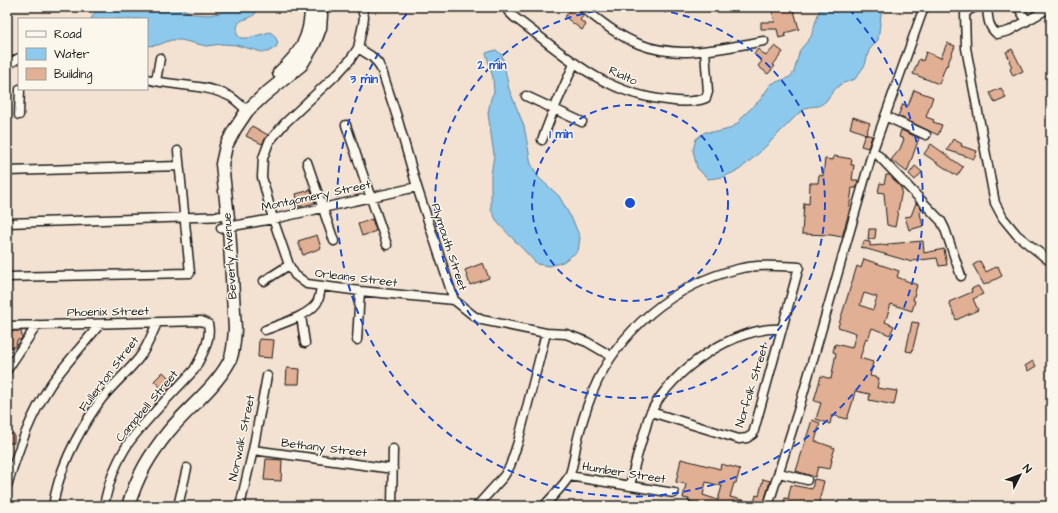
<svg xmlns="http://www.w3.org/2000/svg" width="1058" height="513" font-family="'Architects Daughter',sans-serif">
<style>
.water{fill:#8dc9ed;stroke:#608499}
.building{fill:#e1af93;stroke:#1c1c1c;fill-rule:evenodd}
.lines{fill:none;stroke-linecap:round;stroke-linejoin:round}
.street-casing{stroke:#1c1c1c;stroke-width:11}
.secondary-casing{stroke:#1c1c1c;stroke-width:15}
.street{stroke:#fbf7ec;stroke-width:8}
.secondary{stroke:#fbf7ec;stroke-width:12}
.ring{fill:none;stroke:#1d4ed8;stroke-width:2;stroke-dasharray:7 5}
.labels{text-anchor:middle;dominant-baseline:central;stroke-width:3;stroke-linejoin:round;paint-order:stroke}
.street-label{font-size:12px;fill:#1c1c1c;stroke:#fbf7ec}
.centre{fill:#1d4ed8;stroke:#fbf7ec;stroke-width:2}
.ring-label{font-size:12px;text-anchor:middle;font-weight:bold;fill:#1d4ed8;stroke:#fbf7ec;stroke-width:3;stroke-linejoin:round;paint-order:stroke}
</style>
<rect width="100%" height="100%" fill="#f3e1d1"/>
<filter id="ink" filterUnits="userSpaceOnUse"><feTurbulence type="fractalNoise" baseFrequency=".025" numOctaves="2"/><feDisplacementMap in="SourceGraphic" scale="8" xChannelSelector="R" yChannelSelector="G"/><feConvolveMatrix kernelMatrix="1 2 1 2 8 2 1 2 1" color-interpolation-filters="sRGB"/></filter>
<g filter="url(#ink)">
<path class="water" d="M108,7H179L193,14L209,15L220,13L230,7H253L255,9L256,13C246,24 236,14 237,35L241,38H248L270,32L275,36L278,43L276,47L268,52H262L236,45L222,44L206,46L181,40H171L158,45L147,46V19H91C95,11 99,9 108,7Z
M824,7H882L878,40L869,50L865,65L855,79L841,84L834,90L826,101L819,106L808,107L799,113L759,153L739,170L723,177L708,179L697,168L693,150L696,139L705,132H718L729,129L737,124L744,115L760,100L771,84L790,77L794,72L800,50L811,37L819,11Z
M496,50L502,55L509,89L524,126L531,164L539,178L559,196L574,223L580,238L578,251L563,262L549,266L537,264L498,223L491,210V175L494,155L488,113L491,98L494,92L493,78L486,53Z"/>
<path class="building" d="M572,7H577L578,11L584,15L580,20L586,25L582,30L565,17Z
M771,7H793L799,29L785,33L786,36L779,38L777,29H761V22H775Z
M947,43L955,46L947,66L946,65L939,84L913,74L919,59L923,61L926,52L941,58Z
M775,46L783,52L773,65L775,66L768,74L758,66L762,61L754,54L758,49L766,56Z
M1012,49L1023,71L1013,76L1010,69L1012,67L1009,61L1010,60L1006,52Z
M1001,88L1006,98L995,103L990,93Z
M914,90L933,97L926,117L934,120L933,122L942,125L938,135L898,116L903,104L908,106Z
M853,117L870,123L866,134L850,128Z
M252,126L268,135L262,144L246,136Z
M901,130L919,138L907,172L891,160L900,149L904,139L899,137Z
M865,134L872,136L868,148L861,146Z
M953,139L962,144L961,146L977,151L974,159L947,150Z
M931,144L963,167L957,176L924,154Z
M834,156L852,159L851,165H854L852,180H858L856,188H852L849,212L842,237L831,235L802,234L804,203L809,204L810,183H818L819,175L823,176L825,159L833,160Z
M915,166L922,172L915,180L909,174Z
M886,175H890L901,188L902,190L895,227L887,225L884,193L878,192L880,183L884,184Z
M311,190L315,203L299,207L296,194Z
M916,203L922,209L920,213L923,226L909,230L905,217L911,216Z
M372,219L376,231L362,236L358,224Z
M869,229H876L875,238L868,240Z
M317,235L321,248L303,255L298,241Z
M864,241L870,242V246L882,245L888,246V244L923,241L924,253L944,249L947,265L939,266L937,258L912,261V262L860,247H862Z
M864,259L899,271L897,277L917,285L913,300L915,301L912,311L891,304L885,322L894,326L890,335L872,328L868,339L866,338L860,358L873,362L870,376L879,378L877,388L897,391L894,405L869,400L870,394L855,391L852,404L847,419L832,415L830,424L816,419L821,403L814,401L821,376L831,379L836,353L833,352L835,344L852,348L856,333L838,327L857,266L861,268ZM864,293L877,297L873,310L860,305Z
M980,261L986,272L998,266L1002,276L984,285L973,265Z
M483,263L489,278L470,285L465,270Z
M978,286L983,294L973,299L978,310L956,320L949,302L972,292L971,289Z
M912,322L919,323L912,352L906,351Z
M7,331H21L22,338L20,340H17L16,347H7Z
M259,339L274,340L272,358L258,357Z
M1033,361L1036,366L1028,371L1025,366Z
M287,368L300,369L299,384H286Z
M163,372L174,383L166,392L154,381Z
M812,420L820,423L815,441L835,448L831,460H832L830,469L818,467L815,477L796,471Z
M8,434H14V443H7Z
M266,459L282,460L281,481L264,480Z
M681,459L720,469L721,464L740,469L736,483H734L730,497L754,503L756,495L759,496L763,479L770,481L763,506H703L688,501L689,499L683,498L686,484L676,482ZM706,482L722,486L718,500L703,495Z
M814,479L824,481L818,506H783L785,498L788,499L791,485L812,489Z"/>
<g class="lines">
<g class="street-casing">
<path id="street" d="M507,7L508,11L514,17C563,53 602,94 667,100C680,102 693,103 706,98L708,92L705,51
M582,7C600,21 618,36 639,44C679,60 723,48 764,41
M975,7L969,10L965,14L966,48L995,203L1003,218L1017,235L1051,262
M987,7C988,18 988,27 997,34L1009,31L1051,7
M1018,7L1027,21
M362,9L364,17L363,24L358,48L350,60L338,73L284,124L269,142L263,158L262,177L273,219L289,265L295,275L307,284L360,291L454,300
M358,48L371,56L378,63L382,71L397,117L417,187L454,300L474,316L482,320L546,333L566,334L587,342L611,356
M7,65L19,58
M147,79C174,87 205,83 231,97C237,101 242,106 247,111
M156,81L160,58
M526,96L582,122
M19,115L20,89
M885,116L926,135
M346,125L387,245
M542,140L554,109L574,64
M873,150L941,221L945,229L961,276
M307,162L334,241
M7,171L179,166
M7,223L228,216
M221,228L273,219L417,187
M7,277L190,273L178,151
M264,281L289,265
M301,316L305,343
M7,326L201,321L208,324C212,340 201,357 194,370C173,393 149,416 130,441C117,460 108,484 104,506
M265,330C280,324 306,317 316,304C320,299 320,292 321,286
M357,340L360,291
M7,370L37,325
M253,450L393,469
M779,473L807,480
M569,476L674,493
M7,486C18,450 30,416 51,384C66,363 84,344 100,324
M630,486C634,467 639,448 645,430C647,424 648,417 651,412C672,370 734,326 782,329
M53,506C59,468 78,432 100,401C112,385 127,373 139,358C147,348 152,334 157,323
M178,506L187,468
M240,506L253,450L267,376
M392,506L393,449
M477,506L504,476L510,466L518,442L546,333
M544,506C550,499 566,483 569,476C573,468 574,456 576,446C580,428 586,409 593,391C618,331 674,284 738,269C758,264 779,266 799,267L753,434L747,438L739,439L651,412
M768,506L799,408L873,150L924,7"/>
</g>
<g class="secondary-casing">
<path id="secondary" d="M279,73C301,53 311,38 311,7
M128,506C138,475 148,457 169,431C187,409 215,388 229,362C234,353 234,340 235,329L229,227L222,164L226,146L235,129L247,111L263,96L301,65L314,44L320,28L321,15L320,7"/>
</g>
<use href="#street" class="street"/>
<use href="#secondary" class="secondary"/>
</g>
</g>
<g class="ring">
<circle cx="630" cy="203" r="98"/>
<circle cx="630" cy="203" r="195"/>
<path d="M849 9A293 293 0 1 1 411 9"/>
</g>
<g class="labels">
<g class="street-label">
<text transform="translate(623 76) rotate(24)">Rialto</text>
<text transform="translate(316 196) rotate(-12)">Montgomery Street</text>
<text transform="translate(449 247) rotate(72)">Plymouth Street</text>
<text transform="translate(230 256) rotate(-94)">Beverly Avenue</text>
<text transform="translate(356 278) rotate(7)">Orleans Street</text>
<text transform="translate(108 312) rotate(-1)">Phoenix Street</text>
<text transform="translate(109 374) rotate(-53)">Fullerton Street</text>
<text transform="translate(752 386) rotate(-73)">Norfolk Street</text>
<text transform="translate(147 406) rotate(-50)">Campbell Street</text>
<text transform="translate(242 438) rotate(-78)">Norwalk Street</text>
<text transform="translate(324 448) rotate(7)">Bethany Street</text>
<text transform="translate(624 473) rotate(9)">Humber Street</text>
</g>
</g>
<circle cx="630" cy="203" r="6" class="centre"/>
<g class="ring-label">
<text x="492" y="69">2 min</text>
<text x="364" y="83">3 min</text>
<text x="561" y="138">1 min</text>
</g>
<rect width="1058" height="513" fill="none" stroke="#fbf7ec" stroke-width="24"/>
<rect x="12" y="12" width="1034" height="489" fill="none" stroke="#1c1c1c" stroke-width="1.5" filter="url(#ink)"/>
<rect x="18" y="18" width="130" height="72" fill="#fbf7ec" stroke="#a29f99"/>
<rect x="26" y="31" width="20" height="6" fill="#fbf7ec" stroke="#a29f99"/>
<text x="54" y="38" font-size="12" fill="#1c1c1c">Road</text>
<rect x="26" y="48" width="20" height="12" fill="#8dc9ed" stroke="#a29f99"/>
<text x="54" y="58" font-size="12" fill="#1c1c1c">Water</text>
<rect x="26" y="68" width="20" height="12" fill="#e1af93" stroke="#a29f99"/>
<text x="54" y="78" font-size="12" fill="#1c1c1c">Building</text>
<g transform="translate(1020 475) rotate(48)" stroke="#fbf7ec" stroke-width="3" paint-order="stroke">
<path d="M0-3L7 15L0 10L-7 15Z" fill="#1c1c1c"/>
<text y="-6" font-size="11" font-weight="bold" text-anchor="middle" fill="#1c1c1c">N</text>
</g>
</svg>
